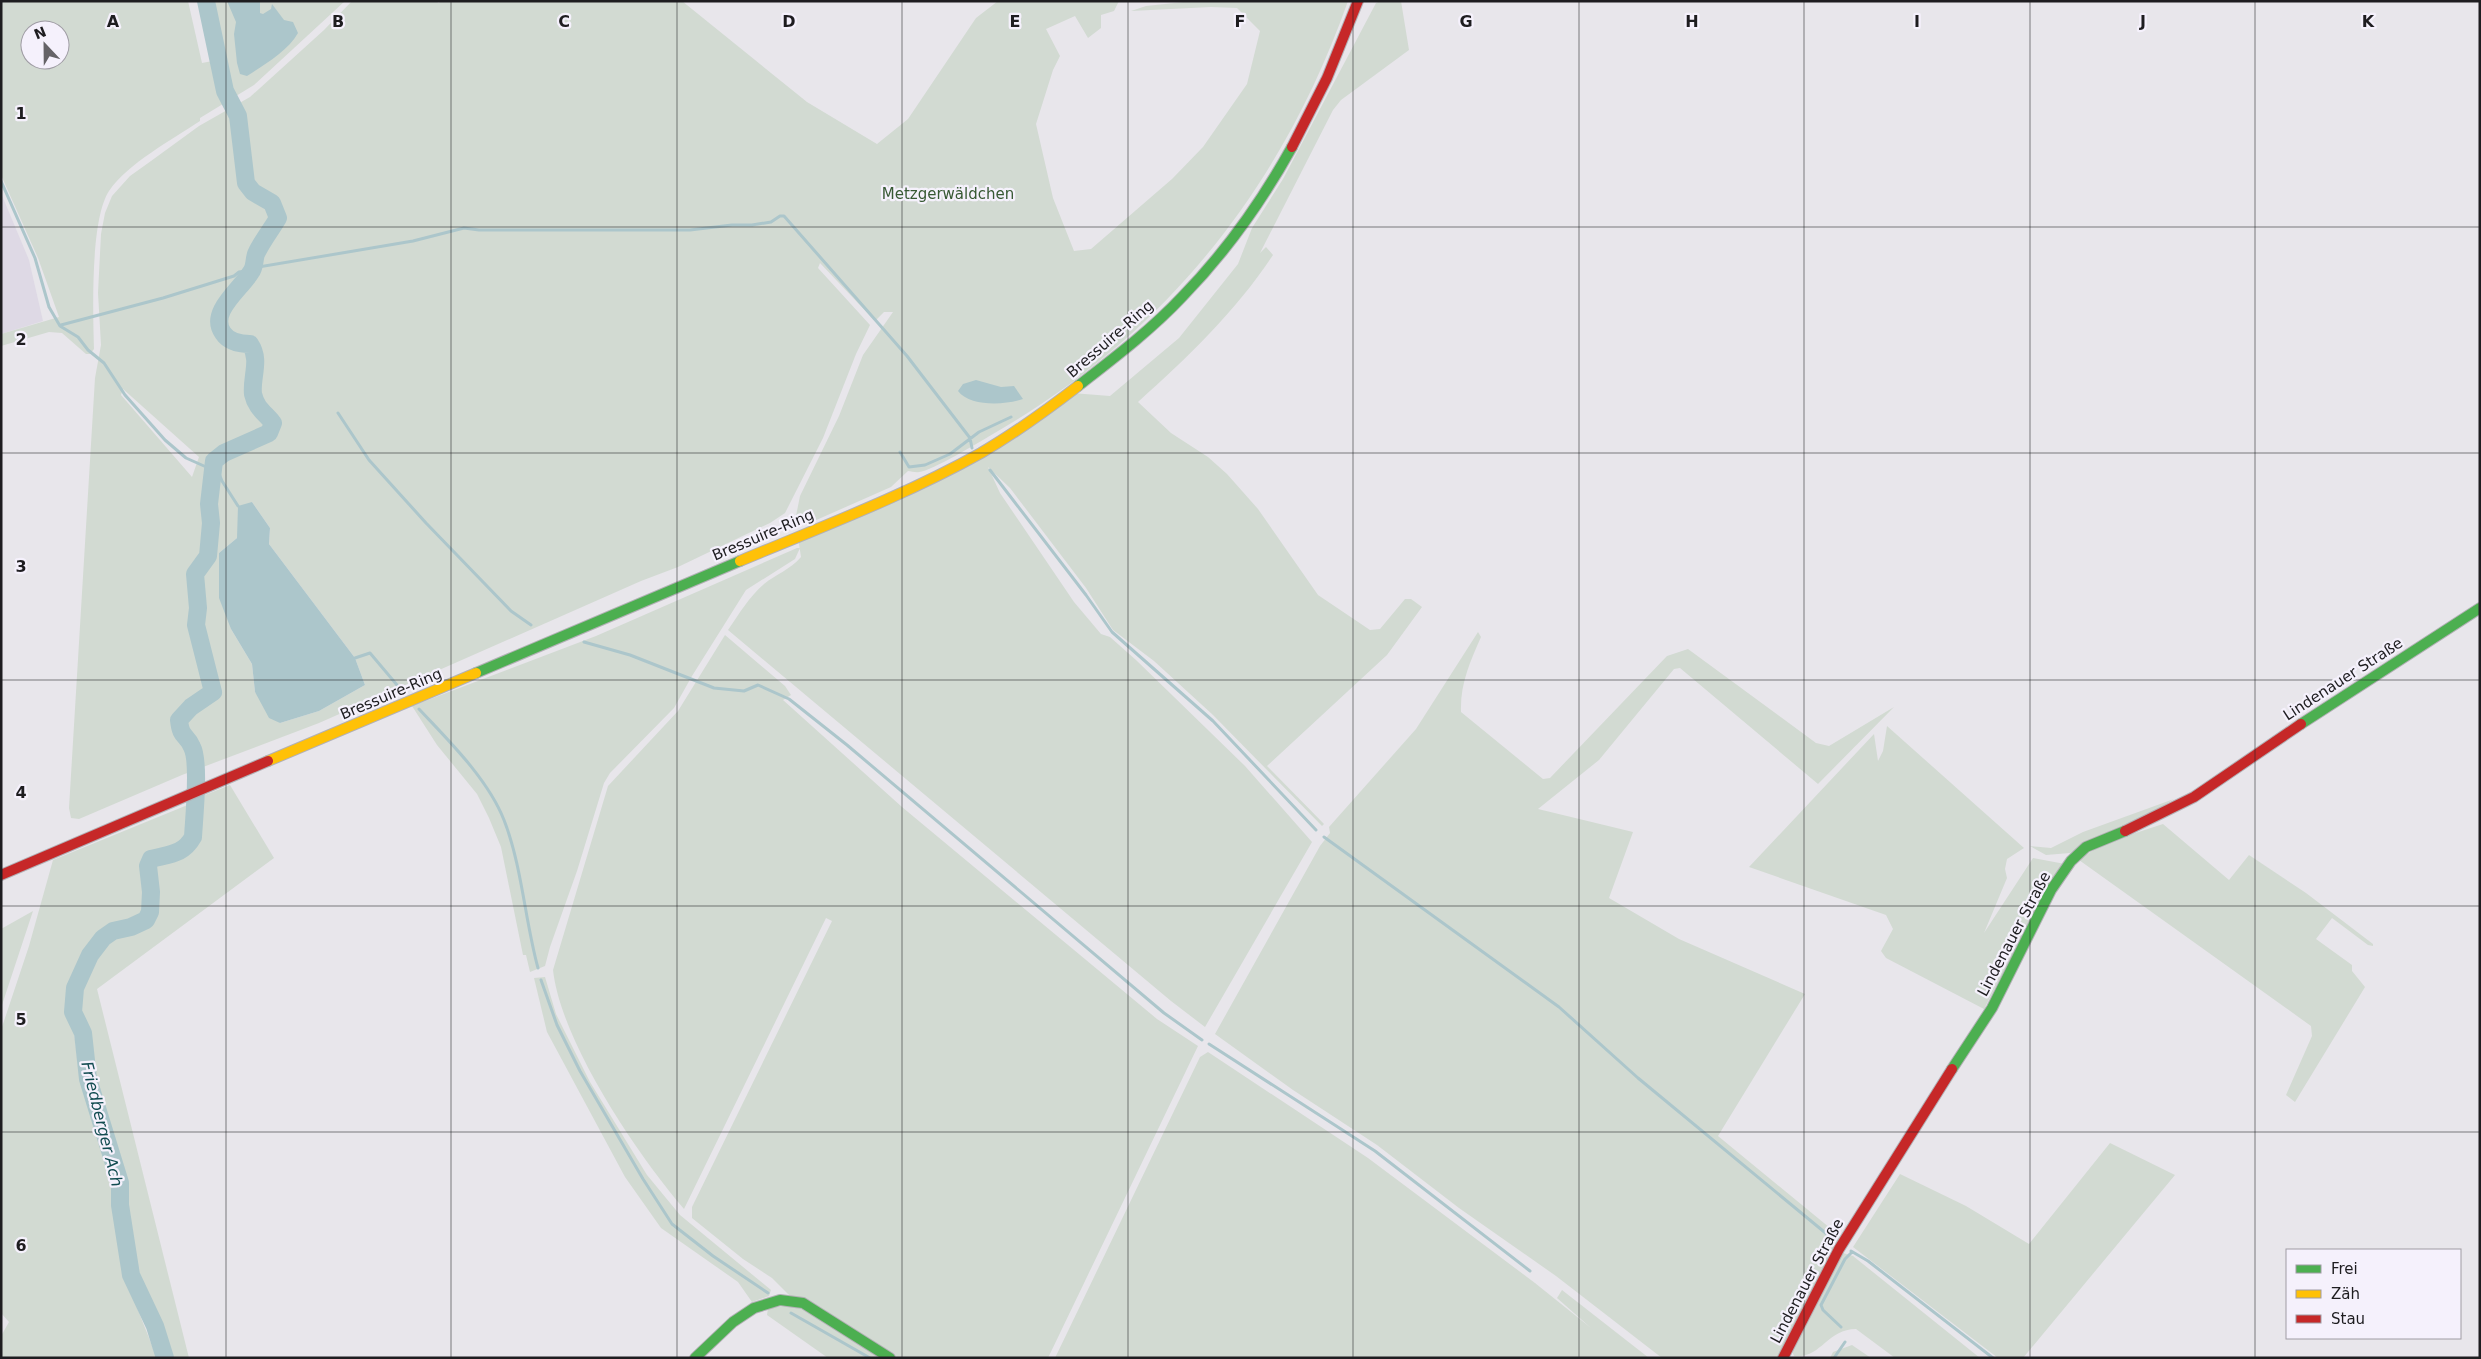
<svg xmlns="http://www.w3.org/2000/svg" width="2481" height="1359" font-family="'DejaVu Sans',sans-serif">
<style>
.built{fill:#ded9e5}
.green{fill:#d2dad2;fill-rule:evenodd}
.water{fill:#acc6cb}
.lines{fill:none;stroke-linecap:round;stroke-linejoin:round}
.stream{stroke:#acc6cb;stroke-width:3}
.river{stroke:#acc6cb;stroke-width:18}
.fast-casing{stroke:#b2b0b5;stroke-width:12}
.slow-casing{stroke:#b2b0b5;stroke-width:12}
.jam-casing{stroke:#b2b0b5;stroke-width:12}
.fast{stroke:#4caf50;stroke-width:10}
.slow{stroke:#ffc107;stroke-width:10}
.jam{stroke:#c62828;stroke-width:10}
.grid{fill:none;stroke:#1e1d20;stroke-width:1;stroke-opacity:0.55}
.labels{text-anchor:middle;dominant-baseline:central;stroke-width:4.5;stroke-linejoin:round;paint-order:stroke}
.park-label{font-size:15px;fill:#375933;stroke:#f5f1fc}
.street-label{font-size:15px;fill:#1e1d20;stroke:#f5f1fc}
.water-label{font-size:16px;font-style:italic;fill:#124c51;stroke:#f5f1fc}
.grid-label{font-size:16px;text-anchor:middle;font-weight:bold;fill:#1e1d20;stroke:#f5f1fc;stroke-width:4.5;stroke-linejoin:round;paint-order:stroke}
</style>
<rect width="100%" height="100%" fill="#e8e6eb"/>
<path class="built" d="M1,193L29,260L43,321L1,334Z"/>
<path class="green" d="M1,1H188L202,63L223,59L219,24L211,1H345L254,85L200,118V121C172,140 128,163 109,191C90,220 93,313 94,349L90,354H86L62,333L49,332L1,346V334L59,317L38,258L1,175ZM30,30H60V60H30Z
M352,1H437L438,3L443,1H682L807,102L877,144L908,119L976,18L998,1H1119L1114,11L1101,15V28L1088,38L1075,16L1046,29L1060,56L1053,70L1036,124L1053,198L1074,251L1091,249L1172,179L1203,147L1247,84L1260,31L1237,8L1211,7L1131,11L1146,6L1193,1H1348C1282,188 1165,335 993,434C979,442 932,471 919,472C916,473 911,471 908,471L891,487L805,525L796,516L800,496L839,416L863,355L893,312H884L875,321L820,263L818,268L870,325L856,354L823,438L785,513L770,523L678,567L641,581L319,723L182,775L79,819L71,818L69,808L95,378L101,345L98,293L101,234L105,213L112,196L130,176L151,161L199,126L250,97L324,30ZM123,389L199,457L192,477L121,395ZM252,502L270,528L269,544L355,658L365,685L319,711L280,723L255,692L252,664L231,629L219,553L237,538Z
M1381,1H1401L1409,50L1341,100L1333,110L1260,253L1266,247L1273,255C1236,311 1188,357 1138,402L1171,433L1208,457L1227,474L1258,509L1318,595L1370,630L1380,629L1405,599H1411L1422,607L1387,655L1267,766L1324,824L1322,826L1213,715L1154,661L1113,630L1086,588L1010,488L988,467L1000,493L1074,602L1101,634L1110,637L1136,660L1245,766L1312,842L1205,1027L1171,1001L728,630C739,614 749,597 764,584C776,574 790,570 801,557L798,537L964,464L1072,393L1110,396L1179,338L1238,264L1252,228L1283,179L1376,3Z
M797,548H800L795,559L746,590L692,676L674,708L610,773L604,783L577,871L550,947L545,966L530,972L526,955H523L501,847L489,818L477,794L437,745L412,706L596,636Z
M1478,632L1481,637C1470,662 1460,684 1461,712L1543,779L1550,778L1667,656L1688,649L1816,743L1829,746L1894,707L1818,784L1680,668L1674,669L1599,760L1538,809L1633,832L1609,898L1679,939L1805,994L1718,1136L1841,1237L1777,1358H1662L1556,1276L1459,1208L1377,1145L1293,1090L1215,1034L1320,846L1330,833L1329,827L1416,729Z
M725,635L785,686L791,695L783,700L902,807L1157,1019L1198,1046L1048,1358H898L818,1306L789,1295L772,1278L743,1259L692,1218V1207L832,921L826,918L684,1209C637,1154 561,1042 553,970L608,786L678,711Z
M1887,726L2024,848L2007,859L2005,869L2007,878L1984,933L2033,858L2065,864L2046,891L1984,1009L1886,958L1881,951L1893,929L1886,915L1749,867L1874,734L1878,761L1883,751Z
M230,785L274,858L97,989L189,1358H168L156,1319L132,1262L125,1209L126,1178L112,1150L91,1078L88,1035L78,1013L76,1002L79,985L93,956L106,940L148,922L155,912V872L157,862L184,854L196,839L200,797Z
M2174,799L2142,819L2082,845L2070,853L2046,855L2030,846L2051,848L2083,832Z
M190,804L189,834L172,848L146,852L147,898L140,919L111,928L93,941L69,992L78,1064L112,1184L122,1270L157,1358H1V1336L9,1322L1,1313V1030L29,946L53,860Z
M2163,824L2229,880L2249,855L2306,893L2373,944V946L2368,945L2332,918L2316,939L2352,965V971L2365,987L2295,1102L2286,1095L2312,1036L2311,1026L2079,860L2102,844Z
M33,911L1,1008V929Z
M545,977L556,1014L590,1082L647,1175L680,1215L771,1290L769,1296L752,1302L738,1282L661,1228L625,1177L547,1032L534,978Z
M1208,1052L1368,1158L1535,1283L1591,1328L1557,1298L1562,1290L1649,1358H1055L1200,1057Z
M2110,1143L2175,1175L2023,1358H1998L1853,1247L1900,1174L1966,1206L2029,1244Z
M1843,1253L1853,1256L1980,1358H1895L1856,1329C1827,1329 1821,1359 1794,1356L1791,1349Z
M787,1306L811,1311L882,1358H828L767,1315L768,1308Z
M1852,1345L1871,1358H1830L1833,1352Z"/>
<path class="water" d="M227,1H260V13L263,14L271,9L272,4L284,20L293,22L298,33C288,51 264,65 247,76L240,74L237,63L234,34L236,22Z
M976,380L1001,387L1014,386L1023,399C1006,405 970,407 958,391L963,384Z
M252,502L270,528L269,544L355,658L365,685L319,711L280,723L269,718L255,692L252,664L231,629L219,598V553L237,538L238,506Z"/>
<g class="lines">
<path class="stream" d="M1,181L35,258L49,307L60,326L78,337L88,350L104,363L125,395L165,440L186,458L213,470
M253,268L413,241L464,228L479,230H690L732,225H752L771,222L780,216H784L907,356L970,438L972,448
M61,325L163,298L234,276L239,272L253,270
M338,413L369,460L426,523L511,611L531,625
M900,452L909,467L925,465L950,454L979,432L1011,417
M214,461L222,481L238,506
M990,470L1086,595L1112,632L1213,721L1316,830
M584,642L630,655L714,688L744,691L758,685L789,699L847,745L1164,1013L1202,1040
M355,658L370,653L397,685
M419,709C448,740 488,779 504,820C522,866 525,921 538,968
M1324,837L1559,1007L1638,1078L1834,1240
M541,980L557,1025L580,1071L643,1179L672,1224L713,1256L768,1293
M1209,1044L1375,1151L1530,1271
M1851,1251L1868,1261L1993,1358
M791,1313L870,1358
M1841,1327L1823,1310L1821,1305L1845,1259L1852,1252
M1834,1358L1845,1342"/>
<path class="river" d="M165,1358L155,1326L131,1275L120,1205V1183L88,1079L83,1033L73,1012L75,988L90,955L103,938L113,931L131,927L146,920L150,912L151,892L148,866L151,859C169,854 183,855 193,837C194,818 200,762 192,747C186,733 181,739 179,720L191,707L213,692L196,625L198,608L195,574L208,556L211,523L209,504L214,461L224,453L269,433L273,423C265,413 256,408 253,394C251,377 261,360 250,344C239,344 229,342 223,333C208,312 241,289 251,272C255,267 254,260 256,254C262,241 271,230 278,218L272,203L253,192L246,183L238,116L225,91L206,1"/>
<g class="fast-casing">
<path id="fast" d="M1078,386C1114,358 1151,330 1182,297C1225,253 1262,201 1292,147
M476,673L740,561
M2301,724L2480,608
M1952,1069L1992,1008L2051,890L2071,861L2086,847L2125,831
M695,1358L733,1322L754,1308L780,1300L803,1303L890,1358"/>
</g>
<g class="slow-casing">
<path id="slow" d="M740,561C821,527 904,496 981,453C1015,433 1047,410 1078,386
M268,761L476,673"/>
</g>
<g class="jam-casing">
<path id="jam" d="M1292,147L1327,78L1358,1
M2125,831L2194,797L2301,724
M1,875L268,761
M1783,1358L1839,1249L1952,1069"/>
</g>
<use href="#fast" class="fast"/>
<use href="#slow" class="slow"/>
<use href="#jam" class="jam"/>
</g>
<path class="grid" d="M226,1V1358M451,1V1358M677,1V1358M902,1V1358M1128,1V1358M1353,1V1358M1579,1V1358M1804,1V1358M2030,1V1358M2255,1V1358M1,227H2480M1,453H2480M1,680H2480M1,906H2480M1,1132H2480"/>
<g class="labels">
<g class="park-label">
<text x="948" y="194">Metzgerwäldchen</text>
</g>
<g class="street-label">
<text transform="translate(1110 339) rotate(-41)">Bressuire-Ring</text>
<text transform="translate(763 535) rotate(-23)">Bressuire-Ring</text>
<text transform="translate(2343 679) rotate(-33)">Lindenauer Straße</text>
<text transform="translate(391 694) rotate(-23)">Bressuire-Ring</text>
<text transform="translate(2014 934) rotate(-62)">Lindenauer Straße</text>
<text transform="translate(1807 1281) rotate(-62)">Lindenauer Straße</text>
</g>
<g class="water-label">
<text transform="translate(102 1124) rotate(76)">Friedberger Ach</text>
</g>
</g>
<g class="grid-label">
<text x="113" y="27">A</text>
<text x="338" y="27">B</text>
<text x="564" y="27">C</text>
<text x="789" y="27">D</text>
<text x="1015" y="27">E</text>
<text x="1240" y="27">F</text>
<text x="1466" y="27">G</text>
<text x="1692" y="27">H</text>
<text x="1917" y="27">I</text>
<text x="2143" y="27">J</text>
<text x="2368" y="27">K</text>
<text x="21" y="119">1</text>
<text x="21" y="345">2</text>
<text x="21" y="572">3</text>
<text x="21" y="798">4</text>
<text x="21" y="1025">5</text>
<text x="21" y="1251">6</text>
</g>
<rect width="2481" height="1359" fill="none" stroke="#1e1d20" stroke-width="5"/>
<rect x="2286" y="1249" width="175" height="90" fill="#f5f1fc" stroke="#9f9ca4"/>
<rect x="2296" y="1265" width="25" height="8" fill="#4caf50" stroke="#9f9ca4"/>
<text x="2331" y="1274" font-size="15" fill="#1e1d20">Frei</text>
<rect x="2296" y="1290" width="25" height="8" fill="#ffc107" stroke="#9f9ca4"/>
<text x="2331" y="1299" font-size="15" fill="#1e1d20">Zäh</text>
<rect x="2296" y="1315" width="25" height="8" fill="#c62828" stroke="#9f9ca4"/>
<text x="2331" y="1324" font-size="15" fill="#1e1d20">Stau</text>
<g transform="translate(45 45) rotate(338)"><circle r="24" fill="#f5f1fc" stroke="#9f9ca4"/>
<path d="M0-4L9 19L0 12L-9 19Z" fill="#656367"/>
<text y="-8" font-size="14" font-weight="bold" text-anchor="middle" fill="#1e1d20">N</text>
</g>
</svg>
